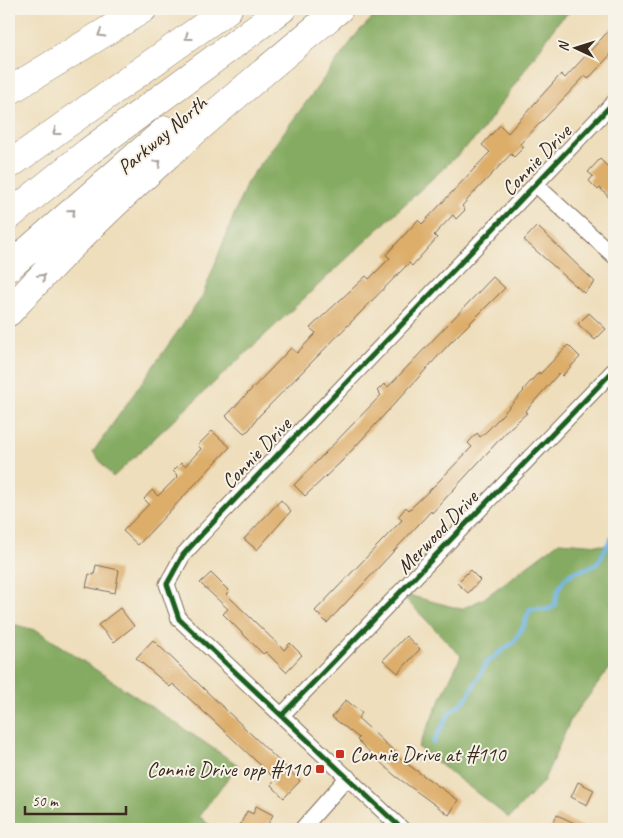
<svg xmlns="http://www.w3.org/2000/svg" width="623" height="838" font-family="Caveat,sans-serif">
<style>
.forest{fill:#85ab62;stroke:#606a40}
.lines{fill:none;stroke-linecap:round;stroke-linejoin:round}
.stream{stroke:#6db2e3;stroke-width:4.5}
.building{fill:#ddad6b}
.street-casing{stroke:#7a6955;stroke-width:17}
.highway-casing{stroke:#7a6955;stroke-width:29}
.street{stroke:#fff;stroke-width:15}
.highway{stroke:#fff;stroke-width:28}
.cycleway-casing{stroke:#f7f3e8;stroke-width:8}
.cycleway{stroke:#1b5e20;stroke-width:5}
.oneway{stroke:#a79f9a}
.poi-dot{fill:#c8321e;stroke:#f7f3e8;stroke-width:2}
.labels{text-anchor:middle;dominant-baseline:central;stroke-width:4;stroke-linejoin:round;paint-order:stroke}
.street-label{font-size:21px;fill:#3b2a1e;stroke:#f7f3e8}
.poi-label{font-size:21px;fill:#3b2a1e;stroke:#f7f3e8;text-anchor:start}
</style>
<rect width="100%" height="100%" fill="#f7f3e8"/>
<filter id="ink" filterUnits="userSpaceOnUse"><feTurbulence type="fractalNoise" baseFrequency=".02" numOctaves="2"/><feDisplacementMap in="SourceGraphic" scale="10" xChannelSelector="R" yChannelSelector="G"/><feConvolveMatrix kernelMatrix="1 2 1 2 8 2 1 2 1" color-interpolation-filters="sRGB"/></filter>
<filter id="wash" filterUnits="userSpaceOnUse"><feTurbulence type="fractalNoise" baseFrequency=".0096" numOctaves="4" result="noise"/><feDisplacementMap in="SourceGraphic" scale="20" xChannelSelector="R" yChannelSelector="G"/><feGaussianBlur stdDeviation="1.12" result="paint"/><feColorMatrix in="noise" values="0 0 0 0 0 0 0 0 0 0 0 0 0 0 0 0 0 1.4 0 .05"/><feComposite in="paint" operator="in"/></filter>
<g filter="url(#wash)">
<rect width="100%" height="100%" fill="#eedebc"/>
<path class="forest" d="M382,9H573L559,21L480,134L113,477L93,452L202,297L247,182L359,31Z
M559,542L614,546V666L610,668L571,719L543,782L509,818L418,747L461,656L400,593L461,609L483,599Z
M9,623L38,631L238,765L199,816L214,829H9Z"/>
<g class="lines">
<path class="stream" d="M433,743L450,712L462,703L468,696L487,662L514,642L524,625L530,609H550L555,605C557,588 563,574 581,570C587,568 594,567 598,562C605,555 606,542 614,536"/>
</g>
<g id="blocks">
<path class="building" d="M614,25V51L588,79L585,76L520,144L524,147L514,157L511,154L469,198L462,206L465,210L456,219L453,215L434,235L437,238L419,258L412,266L409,263L259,416L249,430L244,433L226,416L291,348L297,353L316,333L310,328L366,276L369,279L390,258L386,255L418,220L422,224L490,152L482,145L500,125L508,133L561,74L565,78Z
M600,159L614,173V203L600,188L598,190L589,181L593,176L588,172Z
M537,226L595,282L584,293L524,240Z
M493,277L505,288L451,342L342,461L305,496L294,485L381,395L377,391L384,384L388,387Z
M589,313L606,329L595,340L578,324Z
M568,345L580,357L562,376L559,373L525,412L527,413L510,428L432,513L431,511L327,623L315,611L402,520L398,517L406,507L409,510L436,484L472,447L468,443L477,433L480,437L488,430L524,391L523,390L539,372L540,374Z
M212,431L230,447L138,545L123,531L149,504L144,499L152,490L158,496L178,476L173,471L181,463L185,466L201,449L198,445Z
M281,500L291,511L257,550L244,539Z
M96,565L119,570L115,593L86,587L89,574L94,575Z
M470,570L480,580L468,593L457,583Z
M211,573L229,591L226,594L284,650L290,643L302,655L286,672L266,652L263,654L223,614L228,609L200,583Z
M120,608L134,626L114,642L98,625Z
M406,636L420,649L398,673L383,660Z
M153,640L300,781L284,798L271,785L276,780L215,722L173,684L170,687L136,658Z
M346,700L362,713L358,718L395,752L393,754L458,800L449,815L394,775L357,740L359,738L332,717Z
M578,782L594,790L587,805L571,797Z
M256,806L273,815L265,829H238L247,811L253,814Z
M557,815L588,829H550Z"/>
</g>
</g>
<g filter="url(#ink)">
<use href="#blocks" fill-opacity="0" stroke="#7a6955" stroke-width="1"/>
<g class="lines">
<g class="street-casing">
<path id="street" d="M535,184L614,256
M282,715L614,370
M302,829L348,777
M402,829L179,619L167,584L183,555L202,534L614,102"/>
</g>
<g class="highway-casing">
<path id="highway" d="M9,91L143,9
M9,165L228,9
M9,216L88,152L282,9
M9,267L166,130
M9,312C109,200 224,105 339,9"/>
</g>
<use href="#street" class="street"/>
<use href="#highway" class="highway"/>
<g class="cycleway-casing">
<path id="cycleway" d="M282,715L614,370
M402,829L179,619L167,584L183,555L202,534L614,102"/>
</g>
<use href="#cycleway" class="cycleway"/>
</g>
<defs><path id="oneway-chevron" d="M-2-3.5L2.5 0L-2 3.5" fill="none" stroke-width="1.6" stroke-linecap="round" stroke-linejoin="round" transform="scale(1.25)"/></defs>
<g class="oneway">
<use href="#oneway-chevron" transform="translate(101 34) rotate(149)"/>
<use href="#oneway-chevron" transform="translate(188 37) rotate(144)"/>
<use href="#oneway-chevron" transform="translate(56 132) rotate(144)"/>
<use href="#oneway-chevron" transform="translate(158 163) rotate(-42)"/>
<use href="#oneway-chevron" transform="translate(72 212) rotate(-41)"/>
<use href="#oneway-chevron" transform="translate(42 277) rotate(-47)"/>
</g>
</g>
<g class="poi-dot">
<rect x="335" y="749" width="10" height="10" rx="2.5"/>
<rect x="315" y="764" width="10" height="10" rx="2.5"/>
</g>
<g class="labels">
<g class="street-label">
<text transform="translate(162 135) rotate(-40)">Parkway North</text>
<text transform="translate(536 160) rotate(-46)">Connie Drive</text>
<text transform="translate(256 453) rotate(-46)">Connie Drive</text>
<text transform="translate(437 532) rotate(-46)">Merwood Drive</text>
</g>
<g class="poi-label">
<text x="350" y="754">Connie Drive at #110</text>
<text x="310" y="769" text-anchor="end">Connie Drive opp #110</text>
</g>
</g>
<rect width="623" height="838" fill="none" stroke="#f7f3e8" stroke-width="30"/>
<g transform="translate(576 48) rotate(274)" stroke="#f7f3e8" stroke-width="4" paint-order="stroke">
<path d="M0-4L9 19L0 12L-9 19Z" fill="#3b2a1e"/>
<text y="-8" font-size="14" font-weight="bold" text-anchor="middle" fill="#3b2a1e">N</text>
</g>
<path d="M25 806v8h101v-8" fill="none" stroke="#3b2a1e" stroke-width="2.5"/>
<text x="32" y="806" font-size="15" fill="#3b2a1e" stroke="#f7f3e8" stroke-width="4" paint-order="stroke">50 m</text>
</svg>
